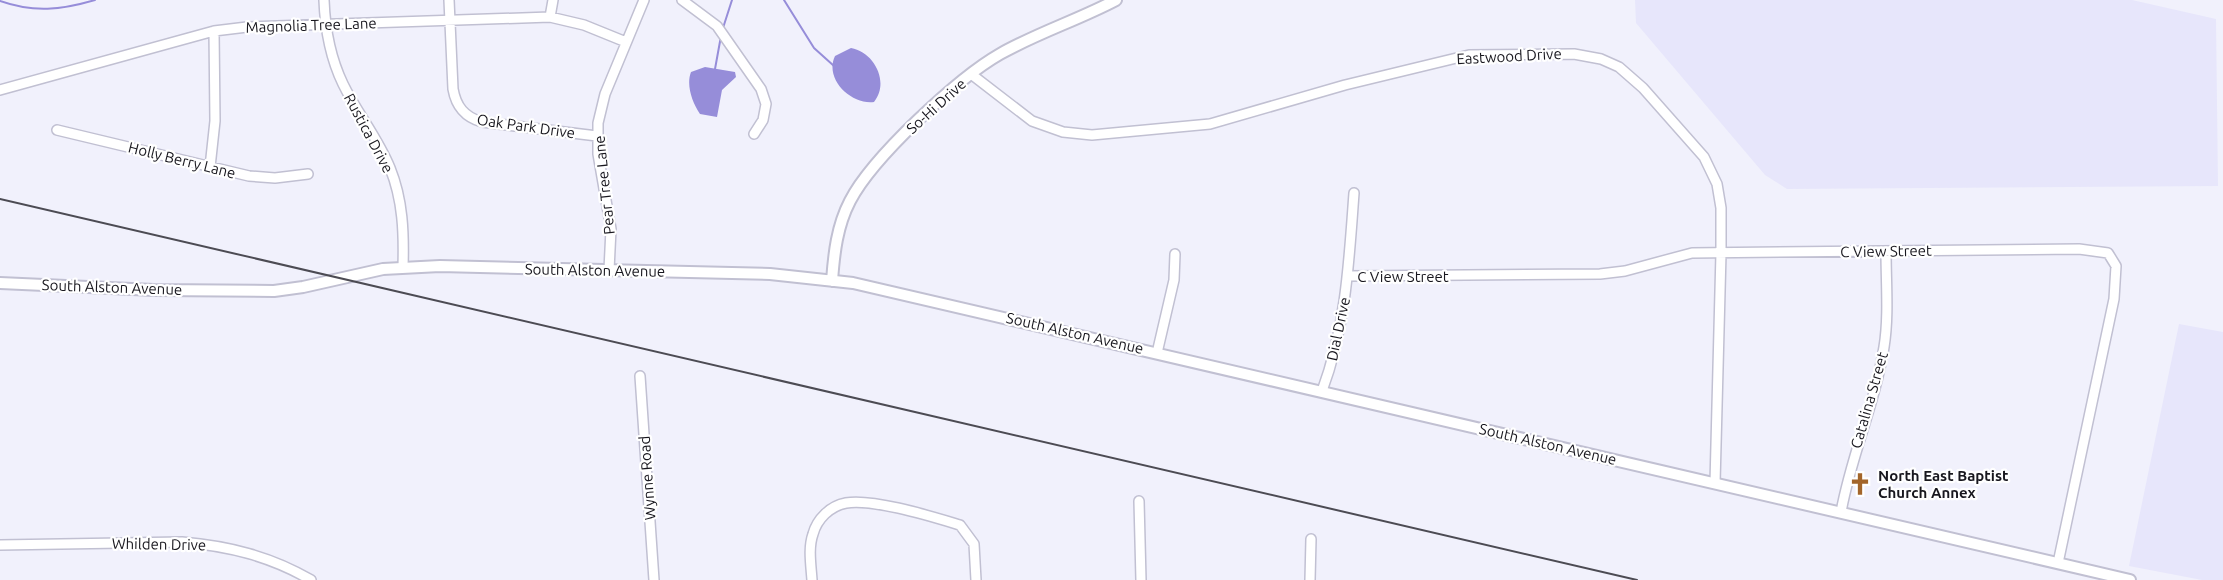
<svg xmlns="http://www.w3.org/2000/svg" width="2223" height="580" font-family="Ubuntu,sans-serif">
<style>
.built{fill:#e7e6fb}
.water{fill:#968dd9}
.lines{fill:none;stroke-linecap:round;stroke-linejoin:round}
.stream{stroke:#968dd9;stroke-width:2}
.minor-casing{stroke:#c1c0d2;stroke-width:12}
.tertiary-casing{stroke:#c1c0d2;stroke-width:14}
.minor{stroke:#fff;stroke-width:9}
.tertiary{stroke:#fff;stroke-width:10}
.rail{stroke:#4c4b53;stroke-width:2}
.labels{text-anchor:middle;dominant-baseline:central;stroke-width:4.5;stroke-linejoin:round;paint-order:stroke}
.street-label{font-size:15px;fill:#18171e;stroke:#fff}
.poi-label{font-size:15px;font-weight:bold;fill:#18171e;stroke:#fff;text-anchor:start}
</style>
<rect width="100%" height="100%" fill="#f1f1fc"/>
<path class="built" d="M1635,0H2132L2216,19L2218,186L1787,189L1765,175L1636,23Z
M2179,324L2223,332V580H2202L2129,566Z"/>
<path class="water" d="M851,48C874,52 890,82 874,102C851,105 824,79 835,56Z
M705,67L735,72L736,77L722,90L717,117L700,114C692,102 686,85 691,72Z"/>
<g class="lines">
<path class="stream" d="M784,0L814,48L834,66
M0,1C34,13 61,10 95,0
M723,28L732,0
M715,69L721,36"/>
<g class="minor-casing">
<path id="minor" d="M324,0C325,28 331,59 343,84C357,113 378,138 390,168C403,200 404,233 403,267
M449,0L453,89C456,106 464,117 482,122L597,136
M682,0L717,26L761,89L766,104L763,120L754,134
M550,17L553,0
M971,74L1032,121L1063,132L1092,135L1210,124L1345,85L1469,55L1574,54L1601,59L1619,67L1643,88L1704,157L1717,184L1721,208V253L1715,483
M0,90L214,31L247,27L550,17L584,25L626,42
M57,130L249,176L275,178L308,174
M210,167L215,121L214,31
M609,270L611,229L598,154V123L605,94L644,0
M1348,276L1600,274L1625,271L1692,253L2079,249L2108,253L2116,266L2114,299L2058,563
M1157,353L1174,280L1175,254
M640,376L654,580
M1322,391C1346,327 1349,261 1354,193
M1139,501L1141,580
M1841,512C1851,456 1875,404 1884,347C1889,316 1886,283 1886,251
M0,545L182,542C228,546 270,556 311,580
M812,580C811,565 808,548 813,534C817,519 830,506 846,503C872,498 933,517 960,525L974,544L976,580
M1310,580L1311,539"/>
</g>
<g class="tertiary-casing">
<path id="tertiary" d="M832,281C834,253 837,226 850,201C872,158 958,78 1000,54C1037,33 1078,20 1116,0
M0,283L154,290L274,291L303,287L383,269L440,266L770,274L853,283L2130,580"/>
</g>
<use href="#minor" class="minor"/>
<use href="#tertiary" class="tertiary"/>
<path class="rail" d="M0,199L1637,580"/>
</g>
<defs>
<g id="church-bare" transform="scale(1.8)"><path d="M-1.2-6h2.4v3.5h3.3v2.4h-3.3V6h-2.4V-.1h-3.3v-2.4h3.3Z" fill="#a3652a" stroke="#fff" stroke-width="2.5" paint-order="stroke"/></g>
</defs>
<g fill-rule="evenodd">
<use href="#church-bare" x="1860" y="484"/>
</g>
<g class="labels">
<g class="street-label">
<text transform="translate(311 25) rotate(-2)">Magnolia Tree Lane</text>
<text transform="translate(1509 56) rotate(-3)">Eastwood Drive</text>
<text transform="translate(936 106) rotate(-42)">So-Hi Drive</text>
<text transform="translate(526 126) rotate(8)">Oak Park Drive</text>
<text transform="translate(369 133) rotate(62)">Rustica Drive</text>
<text transform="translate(182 160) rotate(14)">Holly Berry Lane</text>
<text transform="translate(604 185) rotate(-96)">Pear Tree Lane</text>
<text transform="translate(1886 251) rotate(-1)">C View Street</text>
<text transform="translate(595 270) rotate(1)">South Alston Avenue</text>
<text x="1403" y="276">C View Street</text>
<text transform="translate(112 287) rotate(2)">South Alston Avenue</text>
<text transform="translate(1338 329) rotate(-78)">Dial Drive</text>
<text transform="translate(1075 333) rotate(13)">South Alston Avenue</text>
<text transform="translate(1869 400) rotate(-74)">Catalina Street</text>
<text transform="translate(1548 444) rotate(13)">South Alston Avenue</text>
<text transform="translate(647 478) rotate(-94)">Wynne Road</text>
<text transform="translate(159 544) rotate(1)">Whilden Drive</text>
</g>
<g class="poi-label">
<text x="1878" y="475">North East Baptist<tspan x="1878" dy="17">Church Annex</tspan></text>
</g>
</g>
</svg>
